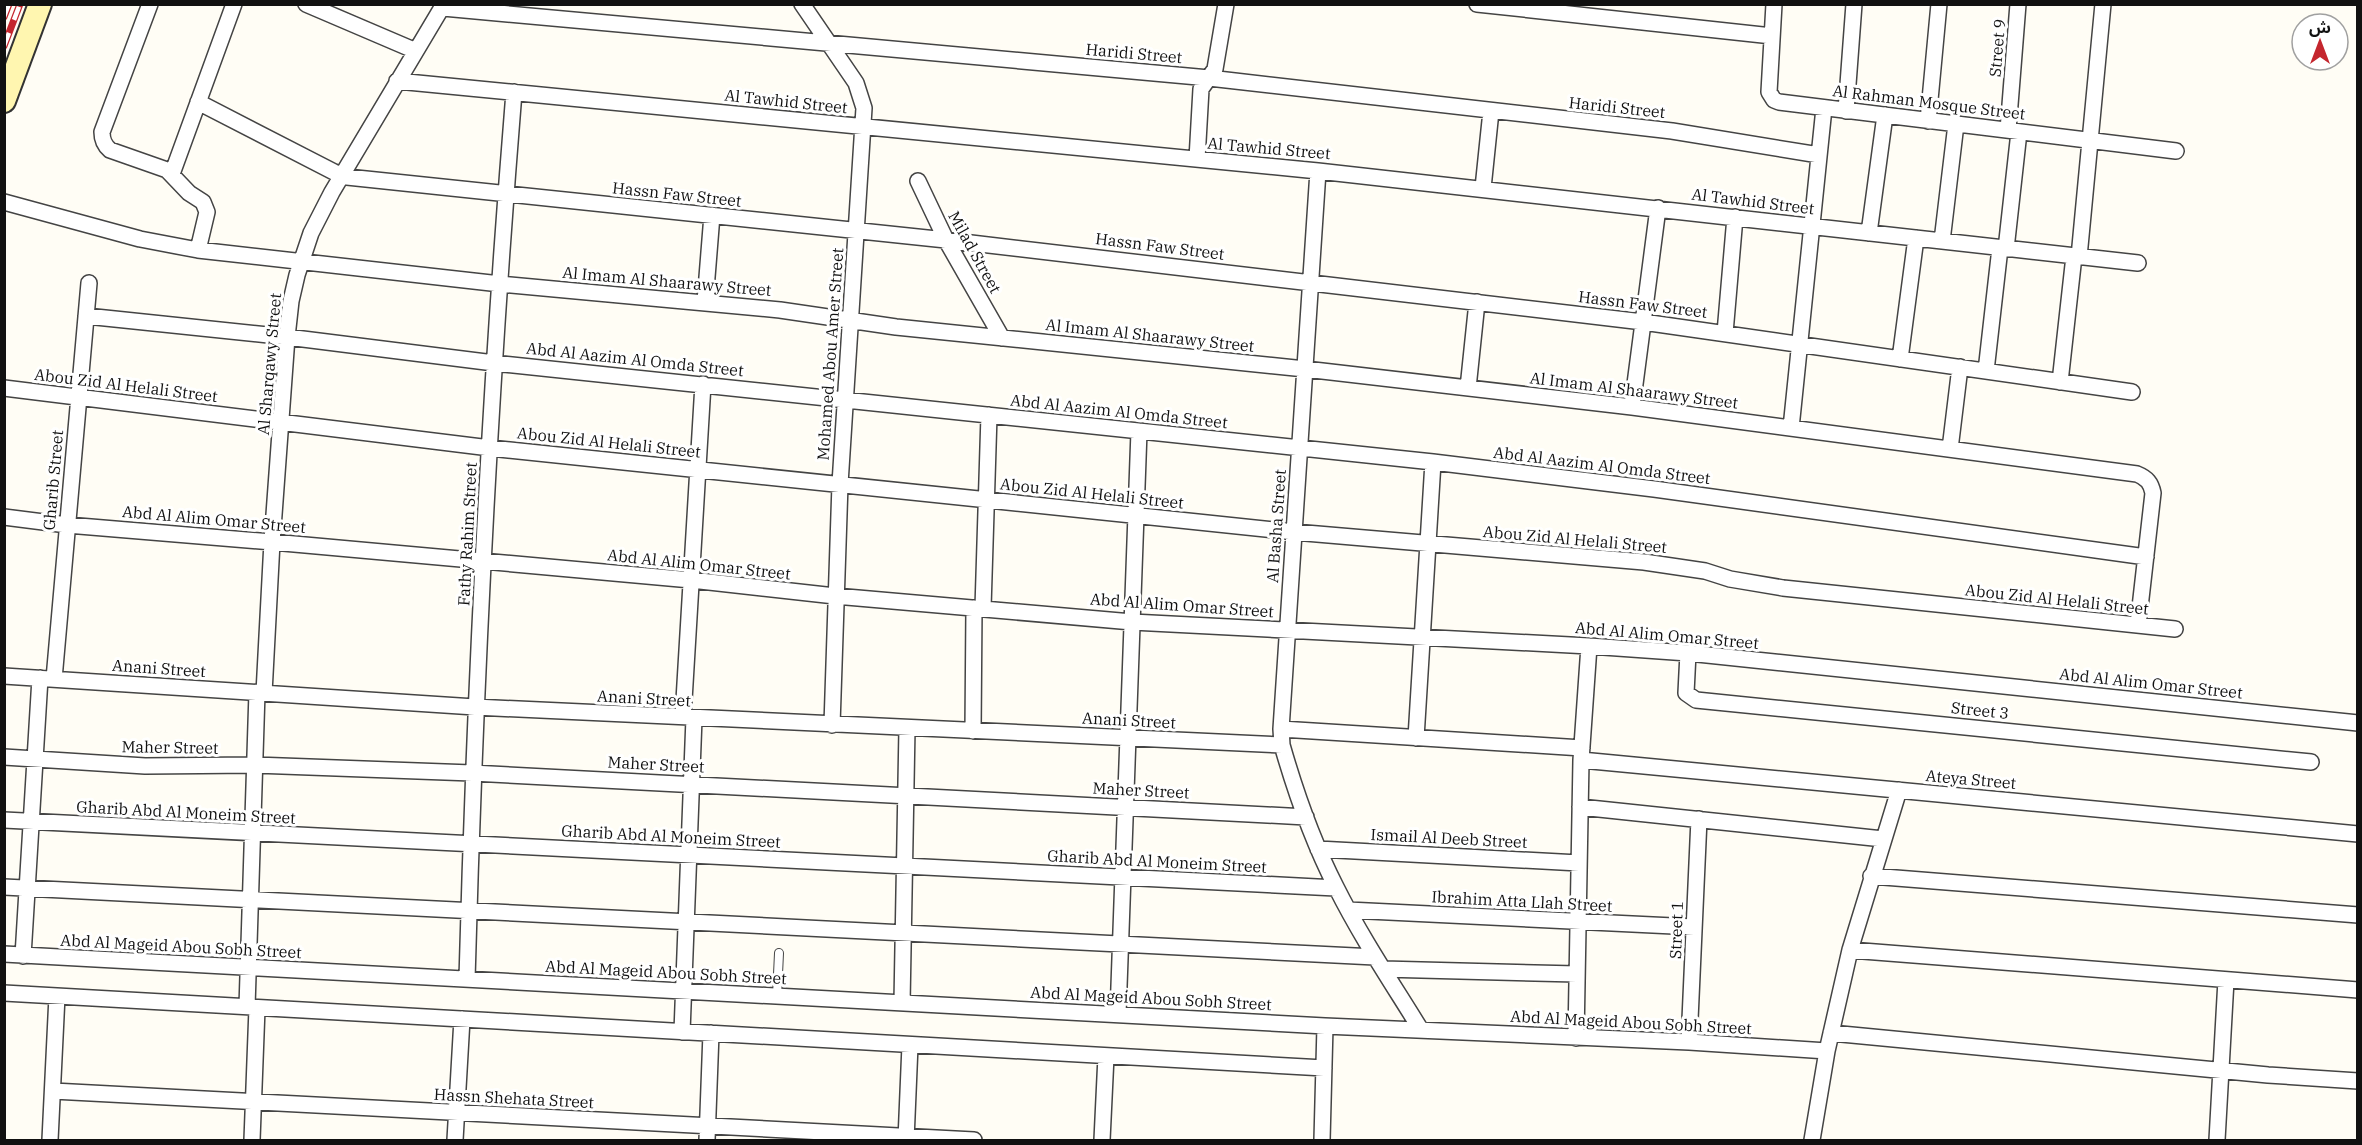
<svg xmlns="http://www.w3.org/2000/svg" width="2362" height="1145" font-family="'IBM Plex Serif','Noto Sans Arabic',serif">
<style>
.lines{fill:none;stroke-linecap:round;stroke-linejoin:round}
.service-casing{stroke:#444;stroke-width:10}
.minor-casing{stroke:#444;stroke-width:18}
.secondary-casing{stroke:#333;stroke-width:26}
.service{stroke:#fff;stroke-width:8}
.minor{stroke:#fff;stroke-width:15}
.secondary{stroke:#fff6b0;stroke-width:22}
.rail-casing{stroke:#c4262e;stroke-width:7}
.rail{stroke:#fff;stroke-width:4.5;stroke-dasharray:14;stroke-linecap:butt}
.labels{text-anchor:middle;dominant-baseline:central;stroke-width:6;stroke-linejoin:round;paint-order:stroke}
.street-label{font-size:16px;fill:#111;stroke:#fff}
</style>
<rect width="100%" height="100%" fill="#fffdf5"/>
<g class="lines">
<g class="service-casing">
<path id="service" d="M777,996L779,953"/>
</g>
<g class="minor-casing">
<path id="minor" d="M150,4L102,132C102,140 104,145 110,150L167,170L189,193L203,202L207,212L198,250
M306,4L416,51
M802,4L856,83L864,108L840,484L832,725
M1477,4L1772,36
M1774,4L1769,92L1774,100L1779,102L2176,151
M443,8L1209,78L1672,131L1819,155
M397,81L1318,171L2138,263
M198,102L334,172L347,177L946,240L1643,322L2132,392
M1846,111L1854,4
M1928,121L1939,4
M2008,130L2018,4
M1197,159L1201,89L1215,69L1226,4
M1318,171L1281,729L1282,745C1296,794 1313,842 1336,887C1361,937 1392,983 1421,1030
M172,174L234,4
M918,181L946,240L1002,338
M1483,188L1491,111
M4,202L140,239L198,250L500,284L780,310L896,327L1305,369L1632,407L2137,474C2147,478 2151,483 2153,493L2138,625
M1869,233L1885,115
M1942,241L1956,124
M2006,249L2019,132
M2079,257L2103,4
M705,302L712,215
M86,316L287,337L494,363L1433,462L1654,489L2146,557
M1725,333L1735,217
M1900,359L1916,238
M1986,371L2000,248
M2060,382L2074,256
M4,388L490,448L1294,532L1644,562L1705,571L1730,579L1783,588L2175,629
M1468,388L1477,302
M1632,407L1658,208
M1791,428L1824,108
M1950,449L1960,367
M4,517L67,525L272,542L691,580L835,596L1132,622L1589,646L1688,653L2358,723
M983,608L989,415
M1688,653L1686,693L1696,700L2311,762
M4,676L475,707L1282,745
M54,679L89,283
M264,693L272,542L287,337L291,301L297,275L311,233L332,192L444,4
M683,717L703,384
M1281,729L1582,748
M973,731L974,608
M1416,738L1433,462
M4,757L145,766L255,765L472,773L1306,817
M1581,760L2358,834
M1580,807L1883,839
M4,820L1336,888
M1318,849L1579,863
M1871,876L2358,915
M4,887L1375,957
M1348,910L1694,927
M1850,950L2358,990
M4,954L1325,1026L1689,1042L1827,1051
M23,956L40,678
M1383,969L1577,974
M467,979C475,683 490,387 514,92
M4,993L1324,1068
M902,1003L907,728
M247,1007L257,692
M1118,1014L1139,431
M682,1032L694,718
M1831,1033L2268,1075L2358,1081
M1576,1038L1581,760L1589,646
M1689,1042L1699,819
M53,1091L974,1140
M50,1140L57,996
M252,1140L257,1008
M455,1140L462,1019
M707,1140L711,1033
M906,1140L910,1045
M1102,1140L1106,1056
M1322,1140L1325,1026
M1812,1140L1827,1051L1850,950L1899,790
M2217,1140L2226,980"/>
</g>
<g class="secondary-casing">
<path id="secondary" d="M4,101L40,4"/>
</g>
<use href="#service" class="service"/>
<use href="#minor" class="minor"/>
<use href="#secondary" class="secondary"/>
<g class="rail-casing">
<path id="rail" d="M4,17L9,4
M4,46L20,4"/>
</g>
<use href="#rail" class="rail"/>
</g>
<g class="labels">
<g class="street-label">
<text transform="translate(1997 48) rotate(-85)">Street 9</text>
<text transform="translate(1134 53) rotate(5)">Haridi Street</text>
<text transform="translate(786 101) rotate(6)">Al Tawhid Street</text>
<text transform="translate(1929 102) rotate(7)">Al Rahman Mosque Street</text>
<text transform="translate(1617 107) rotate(6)">Haridi Street</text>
<text transform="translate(1269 148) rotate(5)">Al Tawhid Street</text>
<text transform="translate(677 194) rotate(6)">Hassn Faw Street</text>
<text transform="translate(1753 201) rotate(7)">Al Tawhid Street</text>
<text transform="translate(1160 246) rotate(7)">Hassn Faw Street</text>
<text transform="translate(975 252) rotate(61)">Milad Street</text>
<text transform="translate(667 281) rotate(5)">Al Imam Al Shaarawy Street</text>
<text transform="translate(1643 304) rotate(7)">Hassn Faw Street</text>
<text transform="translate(1150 335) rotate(6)">Al Imam Al Shaarawy Street</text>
<text transform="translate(830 354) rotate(-86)">Mohamed Abou Amer Street</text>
<text transform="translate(635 359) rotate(6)">Abd Al Aazim Al Omda Street</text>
<text transform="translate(269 364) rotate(-85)">Al Sharqawy Street</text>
<text transform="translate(126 385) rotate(7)">Abou Zid Al Helali Street</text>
<text transform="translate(1634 390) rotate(7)">Al Imam Al Shaarawy Street</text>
<text transform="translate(1119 411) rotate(6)">Abd Al Aazim Al Omda Street</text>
<text transform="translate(609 442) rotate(6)">Abou Zid Al Helali Street</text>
<text transform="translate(1602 465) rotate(7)">Abd Al Aazim Al Omda Street</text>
<text transform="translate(53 480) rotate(-85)">Gharib Street</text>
<text transform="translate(1092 493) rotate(6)">Abou Zid Al Helali Street</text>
<text transform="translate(214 519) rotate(5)">Abd Al Alim Omar Street</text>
<text transform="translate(1276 526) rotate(-86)">Al Basha Street</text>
<text transform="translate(467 534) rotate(-87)">Fathy Rahim Street</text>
<text transform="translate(1575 539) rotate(5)">Abou Zid Al Helali Street</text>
<text transform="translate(699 564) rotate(6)">Abd Al Alim Omar Street</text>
<text transform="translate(2057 599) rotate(6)">Abou Zid Al Helali Street</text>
<text transform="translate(1182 605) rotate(4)">Abd Al Alim Omar Street</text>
<text transform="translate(1667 635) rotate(5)">Abd Al Alim Omar Street</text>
<text transform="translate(159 668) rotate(4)">Anani Street</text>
<text transform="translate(2151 683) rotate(6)">Abd Al Alim Omar Street</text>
<text transform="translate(644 698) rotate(3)">Anani Street</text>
<text transform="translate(1980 710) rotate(6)">Street 3</text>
<text transform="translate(1129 720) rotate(3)">Anani Street</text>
<text transform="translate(170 747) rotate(1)">Maher Street</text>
<text transform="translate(656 764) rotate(3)">Maher Street</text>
<text transform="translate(1971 779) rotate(5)">Ateya Street</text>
<text transform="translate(1141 790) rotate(3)">Maher Street</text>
<text transform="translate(186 812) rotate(3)">Gharib Abd Al Moneim Street</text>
<text transform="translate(671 836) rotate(3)">Gharib Abd Al Moneim Street</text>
<text transform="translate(1449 838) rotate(3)">Ismail Al Deeb Street</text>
<text transform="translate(1157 861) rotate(3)">Gharib Abd Al Moneim Street</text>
<text transform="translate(1522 901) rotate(3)">Ibrahim Atta Llah Street</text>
<text transform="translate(1676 930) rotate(-88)">Street 1</text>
<text transform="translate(181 946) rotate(3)">Abd Al Mageid Abou Sobh Street</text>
<text transform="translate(666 972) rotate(3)">Abd Al Mageid Abou Sobh Street</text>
<text transform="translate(1151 998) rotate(3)">Abd Al Mageid Abou Sobh Street</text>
<text transform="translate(1631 1022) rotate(3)">Abd Al Mageid Abou Sobh Street</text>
<text transform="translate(514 1098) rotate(3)">Hassn Shehata Street</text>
</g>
</g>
<rect width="2362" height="1145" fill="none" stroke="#111111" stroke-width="12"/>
<g transform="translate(2320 42)"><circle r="28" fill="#ffffff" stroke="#a0a0a0" stroke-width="1.5"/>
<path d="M0-4.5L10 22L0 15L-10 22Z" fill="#c4262e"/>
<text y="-9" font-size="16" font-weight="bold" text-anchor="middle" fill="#111111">ش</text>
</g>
</svg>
